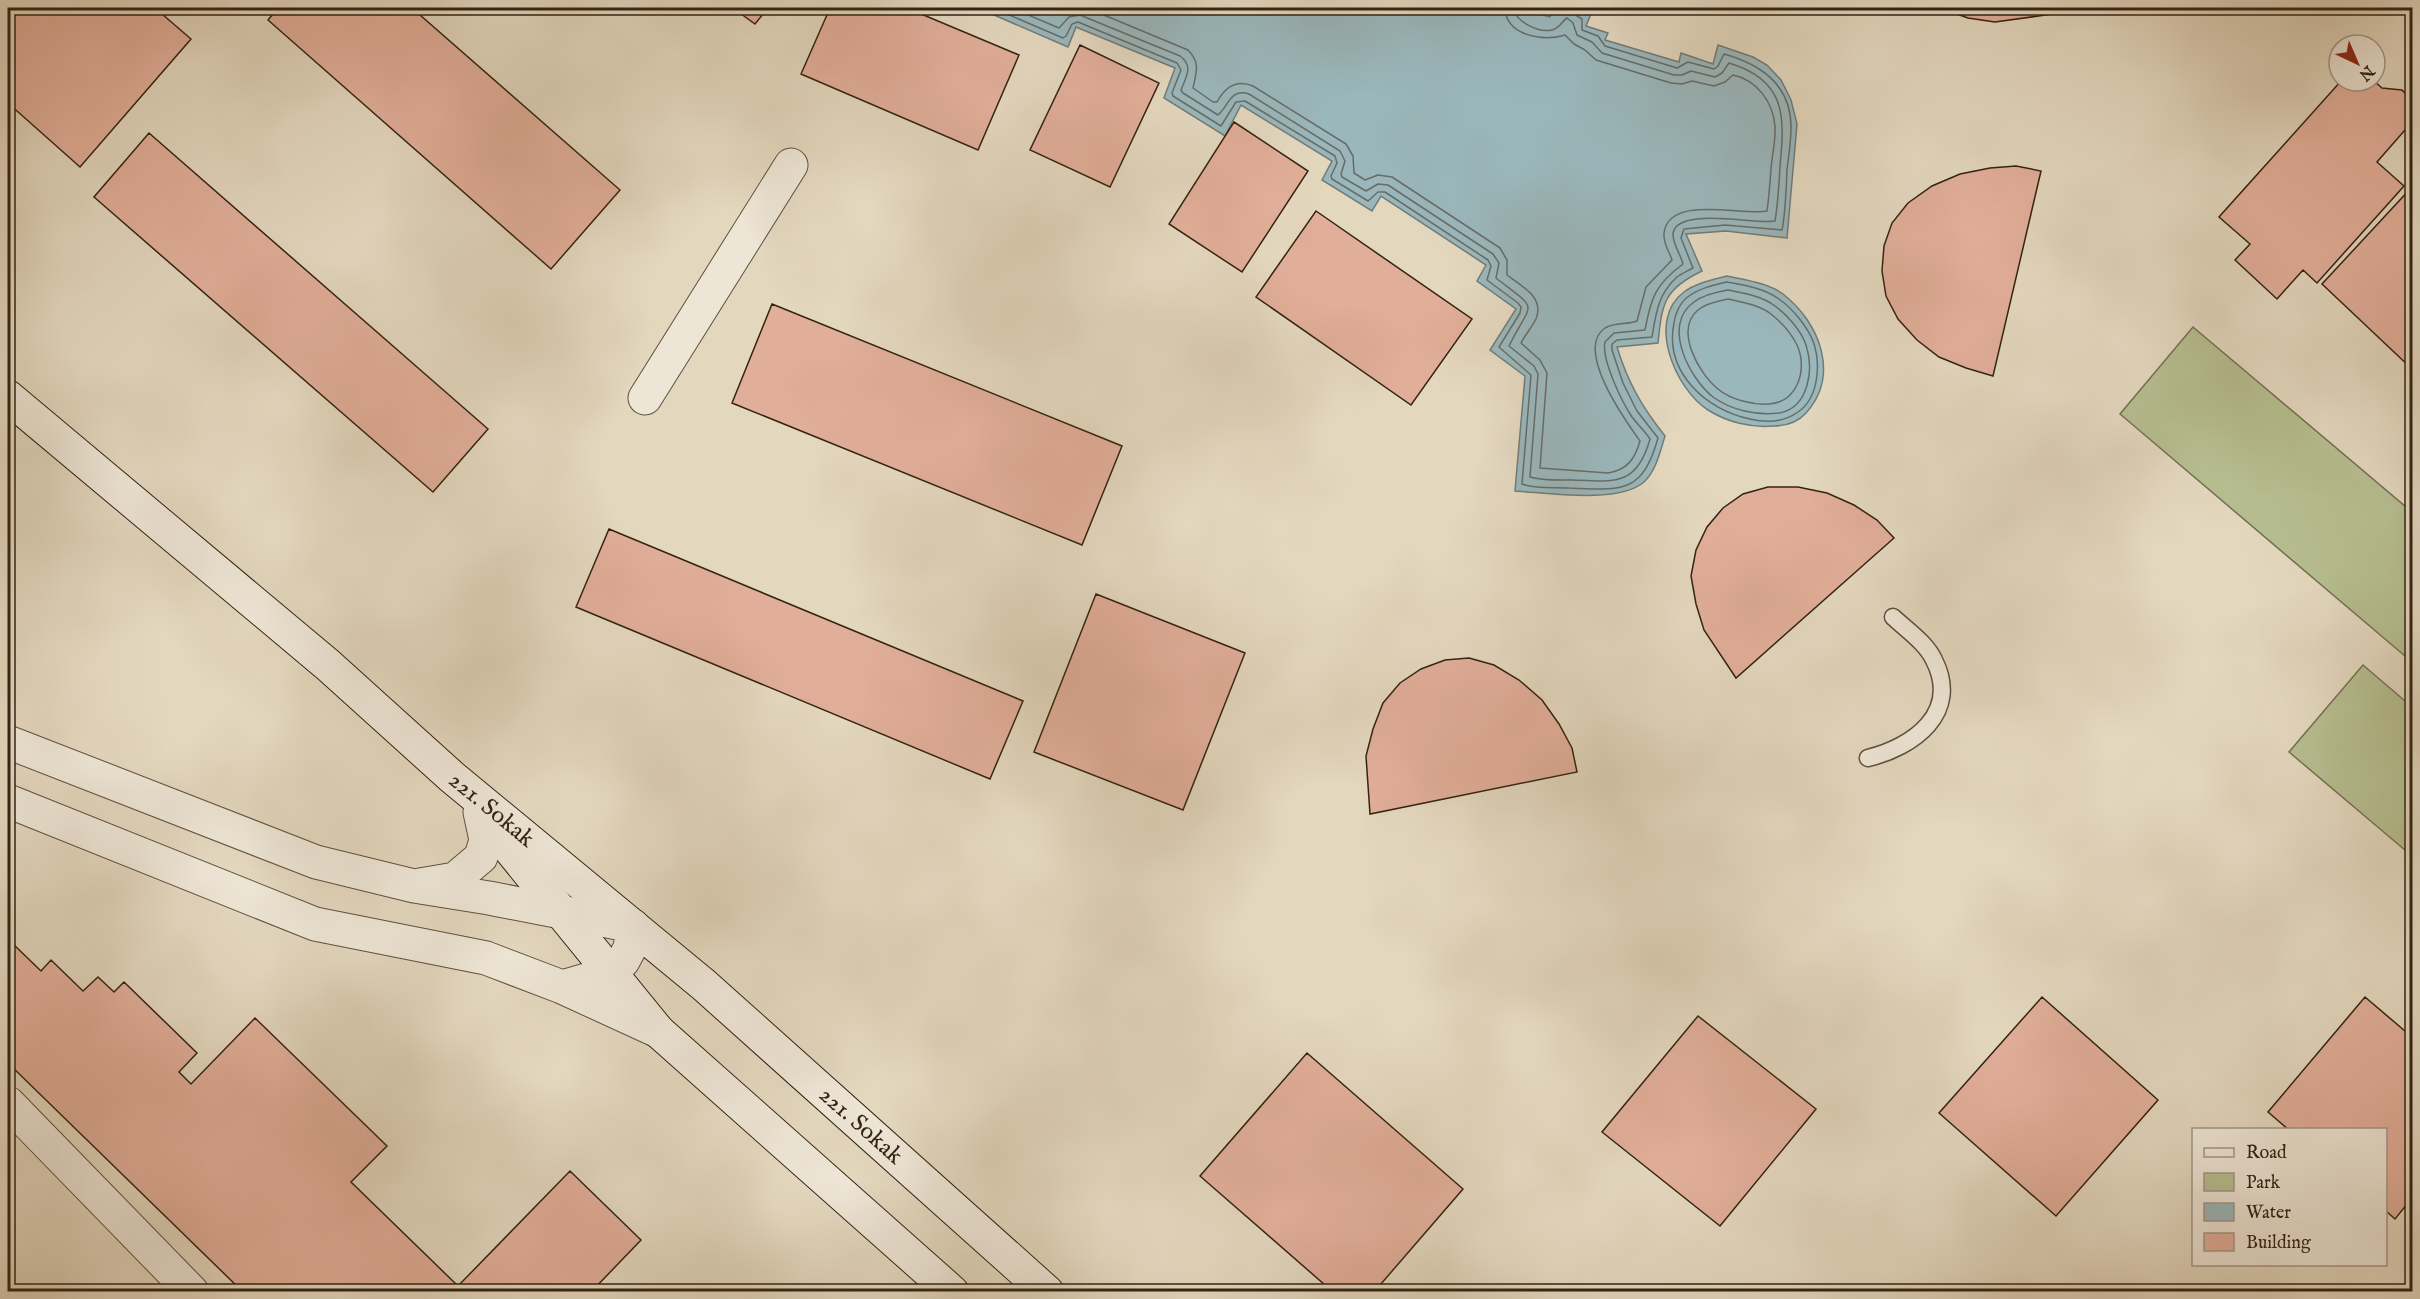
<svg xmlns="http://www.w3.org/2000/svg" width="2420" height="1299" font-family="'IM FELL English',serif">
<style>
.green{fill:#b6be90;stroke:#747052;stroke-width:1.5}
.water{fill:#9ab7bc;stroke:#717c78;stroke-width:1.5}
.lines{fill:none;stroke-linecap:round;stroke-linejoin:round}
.shore{stroke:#666d68;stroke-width:1.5}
.building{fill:#e1ae99;stroke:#332313;stroke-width:1.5}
.lane-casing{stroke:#5f503e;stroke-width:19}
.street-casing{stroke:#5f503e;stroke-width:35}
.secondary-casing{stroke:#332313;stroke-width:35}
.lane{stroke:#ede5d5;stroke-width:16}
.street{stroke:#ede5d5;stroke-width:33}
.secondary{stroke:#ede5d5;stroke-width:33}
.labels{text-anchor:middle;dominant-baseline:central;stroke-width:4.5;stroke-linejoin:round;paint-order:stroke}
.street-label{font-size:24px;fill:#332313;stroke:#ede5d5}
</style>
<rect width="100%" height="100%" fill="#e3d7be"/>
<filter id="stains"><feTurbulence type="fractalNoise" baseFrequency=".00333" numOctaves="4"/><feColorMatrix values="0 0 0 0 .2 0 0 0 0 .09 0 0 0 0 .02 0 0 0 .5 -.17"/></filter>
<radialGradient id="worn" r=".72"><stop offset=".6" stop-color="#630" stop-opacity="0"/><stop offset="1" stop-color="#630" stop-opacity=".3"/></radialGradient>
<path class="green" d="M2193,327L2412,512V662L2120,414Z
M2363,665L2412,707V856L2289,752Z"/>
<path class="water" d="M978,8H1519L1550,17L1553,8H1569L1591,14L1586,26L1608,33L1605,40L1679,62L1681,53L1713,64L1718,45L1753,57L1767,65L1781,80L1791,100L1797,124L1787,238L1726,231L1686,234L1702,271C1664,289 1662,303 1658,343L1617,347C1628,383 1642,407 1665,436C1660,452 1656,471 1644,482C1618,504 1549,493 1515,491L1525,376L1490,350L1516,309L1477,281L1486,265L1381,196L1372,211L1322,180L1332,161L1241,105L1225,136L1164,98L1175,68L1076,27L1068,47Z
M1727,276C1745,280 1768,283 1783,294C1820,323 1840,375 1806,413C1798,422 1785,426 1773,426C1751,428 1727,422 1708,410C1675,389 1646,320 1684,292C1696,283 1712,280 1727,276Z"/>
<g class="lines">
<path class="shore" d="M993,8L1063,38L1066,36L1072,24L1078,22L1177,63L1181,70L1172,93L1173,96L1221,126L1236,102L1245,101L1335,156L1337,163L1331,176L1332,179L1368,201L1378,192H1385L1488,260L1491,266L1487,280L1518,303L1521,307L1520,313L1499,347L1531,375L1522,484C1535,489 1555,487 1569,488C1621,490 1642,495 1658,438L1637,411L1623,383L1612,350V344L1617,340L1652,337C1656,313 1658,294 1677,277C1682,273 1688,271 1693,268L1681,238L1684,229L1725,225L1782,230C1786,210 1786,189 1787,169C1789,155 1791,141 1791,127C1791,85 1760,64 1724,54L1718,66L1714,69L1688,62L1677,68L1605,46L1598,36L1582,30V19L1574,14L1572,8
M1012,8L1059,28L1069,17L1080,15L1180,56C1194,66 1186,77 1181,90L1183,93L1218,115C1229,106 1230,88 1249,94L1340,151L1345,161L1341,174L1342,177L1366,191L1378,184L1388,185L1493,254L1499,263L1496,278C1541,313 1532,299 1509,346L1534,366L1538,374L1530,477C1542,481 1560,480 1573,480C1615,482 1637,486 1650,439C1645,431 1638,425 1632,417C1622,402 1601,359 1605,342L1614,333L1645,330C1651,297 1656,284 1683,264C1681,255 1672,243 1673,233C1678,206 1757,225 1775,221C1778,204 1779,184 1780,166C1785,116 1786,80 1729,63L1722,73L1715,77L1691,71L1682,75H1674L1602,53L1592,42L1577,35L1573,23L1567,18C1562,21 1560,28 1552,30C1539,33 1515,22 1514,8
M1087,8L1188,50C1201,63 1196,73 1193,88L1213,102H1217C1225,87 1236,79 1253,86L1346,144L1353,156L1354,173L1365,180L1378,175L1392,177L1500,248L1507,260V275C1521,286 1545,297 1536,319C1532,327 1525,335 1521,343L1540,360L1547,373L1540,468L1608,473C1627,470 1635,459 1640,441C1625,420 1574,349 1605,328C1615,322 1627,325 1637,321L1646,287L1672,260C1669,251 1663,243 1664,233C1669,194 1743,216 1767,211C1769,197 1770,183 1771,169C1772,155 1776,140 1775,126C1773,102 1757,80 1733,75L1725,82L1714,86L1692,81L1682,84L1671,83L1596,60L1585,50L1574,44L1565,35C1544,42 1506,36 1505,8
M1727,282C1744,285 1764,288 1779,299C1792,308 1807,326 1813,341C1821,363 1819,398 1798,412C1784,422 1766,423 1750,419C1706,410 1664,372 1674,323C1675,314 1680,302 1689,296C1700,288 1714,285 1727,282Z
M1728,290C1743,293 1762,296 1775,306C1787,315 1801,330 1806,345C1814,369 1809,408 1779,413C1757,416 1731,410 1713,397C1690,379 1661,325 1694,302C1703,295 1716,292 1728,290Z
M1728,299C1742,302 1759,305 1771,314C1781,322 1791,333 1797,345C1808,369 1798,402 1769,404C1753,405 1731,400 1718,389C1699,374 1674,330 1698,310C1706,303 1719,301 1728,299Z"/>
</g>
<path class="building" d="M8,8H155L191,39L80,167L8,103Z
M278,8H412L620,190L551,269L268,20Z
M733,8H768L755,24Z
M830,8H907L1019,55L978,150L801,74Z
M1940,8H2051L2053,14L1995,22L1968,18Z
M1080,45L1159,83L1110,187L1030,150Z
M2341,81H2374L2382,88L2402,90L2412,100V122L2377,162L2404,186L2317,283L2303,270L2277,299L2235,260L2250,244L2219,217Z
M1234,122L1308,171L1242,272L1169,224Z
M149,133L488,429L433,492L94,197Z
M2016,166L2041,171L1993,376L1966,368L1939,357L1917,340L1898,319L1886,296L1882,271L1884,246L1892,223L1908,203L1932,186L1960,174L1990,168Z
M2412,187V369L2322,284Z
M1316,211L1472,319L1411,405L1256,297Z
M772,304L1122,446L1082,545L732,403Z
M1768,487H1798L1827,493L1854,505L1877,520L1894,538L1736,678L1704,630L1696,604L1691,576L1696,550L1707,527L1723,508L1743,494Z
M609,529L1023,701L990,779L576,607Z
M1096,594L1245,653L1183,810L1034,752Z
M1469,658L1494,665L1519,680L1542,700L1559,724L1572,748L1577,772L1370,814L1366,756L1373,729L1383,703L1400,683L1421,669L1445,660Z
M12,943L41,971L51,960L83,991L98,977L114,992L124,982L197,1053L179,1072L191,1084L255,1018L387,1146L351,1182L458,1286L570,1171L641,1240L591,1292H243L8,1063V948Z
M2042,997L2158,1100L2056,1216L1939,1113Z
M2365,997L2412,1037V1198L2395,1219L2386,1211V1130H2289L2268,1112Z
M1698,1016L1816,1109L1720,1226L1602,1132Z
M1307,1053L1463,1189L1374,1292H1333L1200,1176Z"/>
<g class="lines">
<g class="lane-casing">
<path id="lane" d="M1868,758C1913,747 1961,713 1934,660C1926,643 1907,630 1893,617"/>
</g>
<g class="street-casing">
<path id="street" d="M645,398L791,165
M8,742L316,862L414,886L455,879L481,857L486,840L480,812
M8,801L315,924L486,958L562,987L610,973L623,961L630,948L633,926L489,898L414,886
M562,987L658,1031
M8,1103L192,1292"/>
</g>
<g class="secondary-casing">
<g id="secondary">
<path id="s1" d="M8,397L328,665L452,777L704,985L1047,1292"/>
<path d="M496,832L658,1031L952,1292"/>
</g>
</g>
<use href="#lane" class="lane"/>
<use href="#street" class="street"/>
<use href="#secondary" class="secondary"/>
</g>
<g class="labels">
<g class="street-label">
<text stroke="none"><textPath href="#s1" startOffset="636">221. Sokak</textPath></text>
<text stroke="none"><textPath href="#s1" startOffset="1122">221. Sokak</textPath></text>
</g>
</g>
<rect width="2420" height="1299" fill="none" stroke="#e3d7be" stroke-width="30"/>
<rect x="9" y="9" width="2402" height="1281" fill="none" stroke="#332313" stroke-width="3"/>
<rect x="15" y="15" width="2390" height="1269" fill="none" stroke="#332313" stroke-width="1.5"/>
<rect x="2192" y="1128" width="195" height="138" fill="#ede5d5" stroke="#a39787" stroke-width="1.5"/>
<rect x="2204" y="1148" width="30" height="9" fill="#ede5d5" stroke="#a39787" stroke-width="1.5"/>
<text x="2246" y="1158" font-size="18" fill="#332313">Road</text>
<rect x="2204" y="1173" width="30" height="18" fill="#b6be90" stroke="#a39787" stroke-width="1.5"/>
<text x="2246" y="1188" font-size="18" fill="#332313">Park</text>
<rect x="2204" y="1203" width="30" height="18" fill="#9ab7bc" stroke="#a39787" stroke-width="1.5"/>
<text x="2246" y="1218" font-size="18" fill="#332313">Water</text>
<rect x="2204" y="1233" width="30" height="18" fill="#e1ae99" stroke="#a39787" stroke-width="1.5"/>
<text x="2246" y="1248" font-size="18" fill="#332313">Building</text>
<g transform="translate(2357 63) rotate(136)"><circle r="28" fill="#ede5d5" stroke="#a39787" stroke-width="1.5"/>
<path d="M0-4.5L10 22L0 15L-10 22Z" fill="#8f2418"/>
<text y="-9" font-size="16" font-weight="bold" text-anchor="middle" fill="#332313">N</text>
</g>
<rect width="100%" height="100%" filter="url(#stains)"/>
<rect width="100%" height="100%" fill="url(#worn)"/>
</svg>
